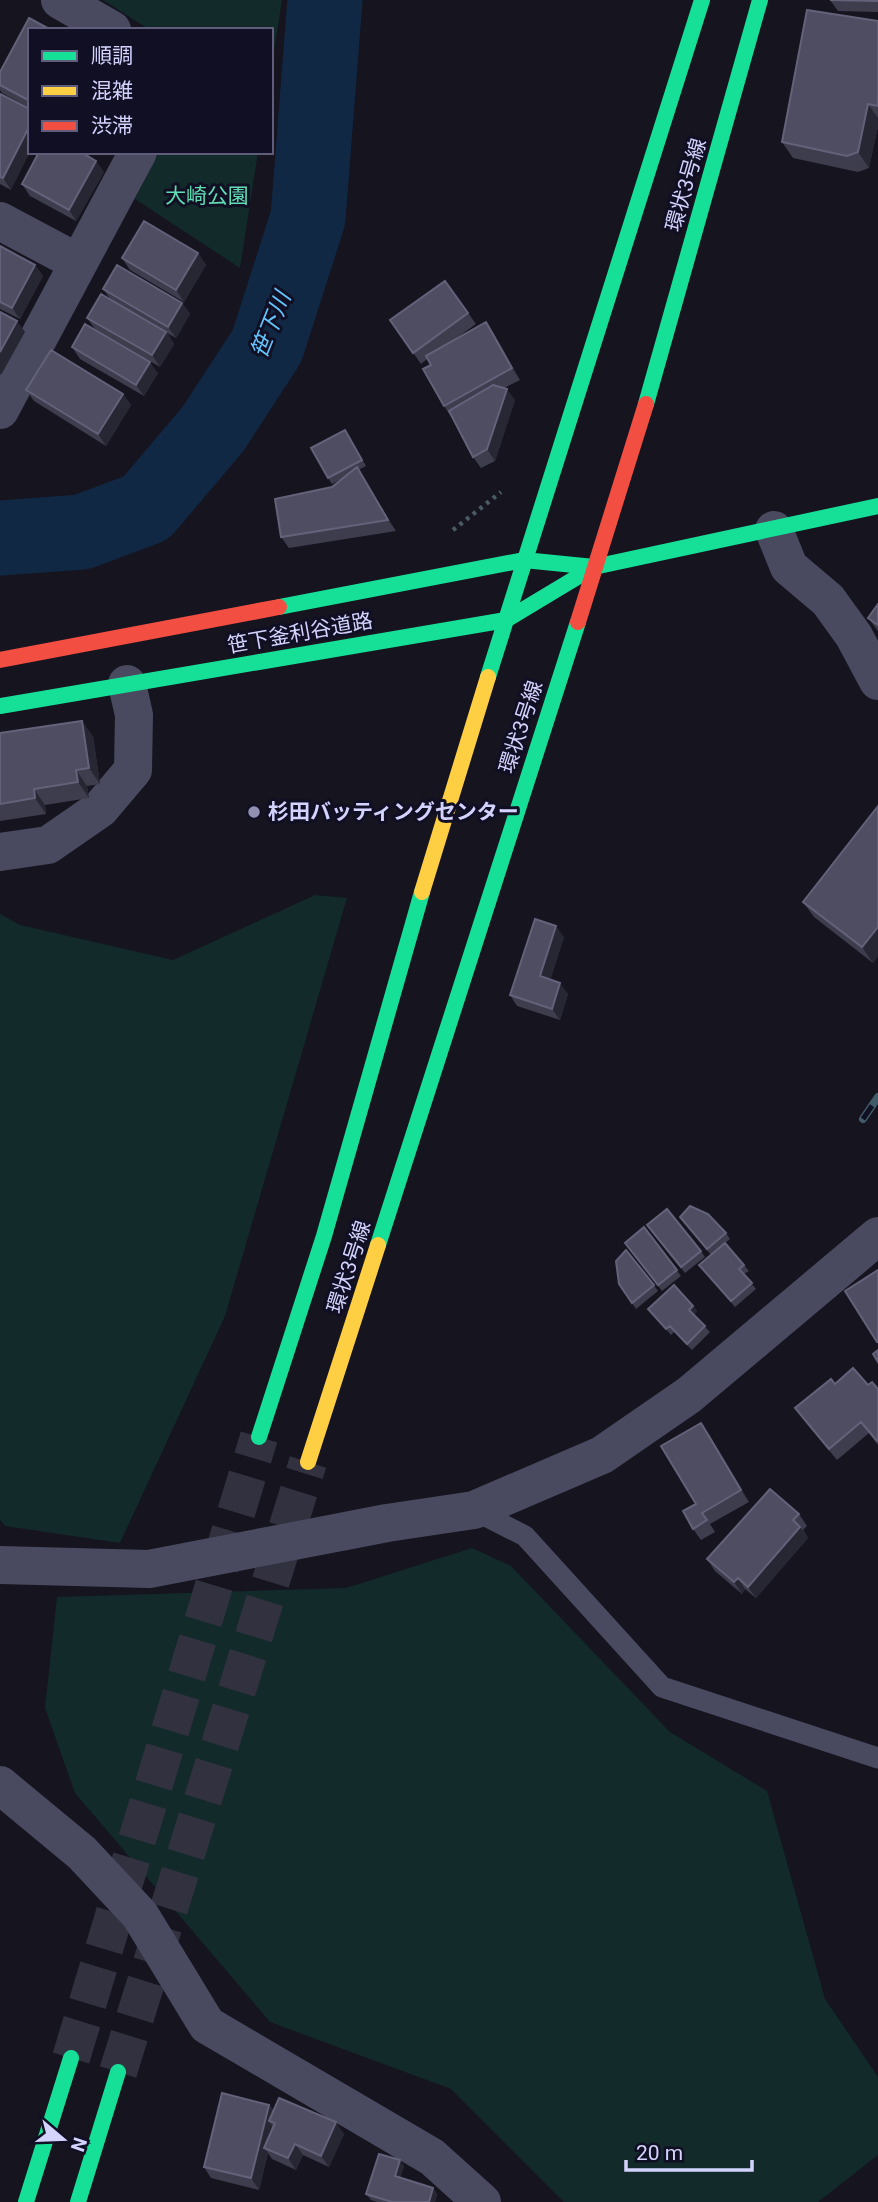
<svg xmlns="http://www.w3.org/2000/svg" width="878" height="2202" font-family="Roboto,'Noto Sans JP',sans-serif">
<style>
.green{fill:#122a29}
.lines{fill:none;stroke-linecap:round;stroke-linejoin:round}
.river{stroke:#102844;stroke-width:75}
.secondary-tunnel{stroke:#323140;stroke-width:38;stroke-dasharray:38 19;stroke-linecap:butt}
.path{stroke:#4a5b66;stroke-width:4.5;stroke-dasharray:3.5 5;stroke-linecap:butt}
.lane{stroke:#494a60;stroke-width:21}
.street{stroke:#494a60;stroke-width:38}
.fast{stroke:#16e098;stroke-width:16}
.slow{stroke:#ffcf43;stroke-width:16}
.jam{stroke:#f24e42;stroke-width:16}
.rail-casing{stroke:#425b68;stroke-width:8}
.rail{stroke:#110f24;stroke-width:5;stroke-dasharray:16;stroke-linecap:butt}
.wall{fill:#3e3d4e}
.shaded-wall{fill:#272633}
.building{fill:#4e4d61;stroke:#63627a;stroke-width:2}
.poi-dot{fill:#9190b0;stroke:#110f24;stroke-width:2.5}
.labels{text-anchor:middle;dominant-baseline:central;stroke-width:6;stroke-linejoin:round;paint-order:stroke}
.street-label{font-size:21px;fill:#d4d3fe;stroke:#110f24}
.park-label{font-size:21px;fill:#60ddb2;stroke:#110f24}
.poi-label{font-size:21px;font-weight:bold;fill:#d4d3fe;stroke:#110f24;text-anchor:start}
.water-label{font-size:23px;font-style:italic;fill:#63c4fc;stroke:#110f24}
</style>
<rect width="100%" height="100%" fill="#15141f"/>
<path class="green" d="M103,0H282L271,70V30H150Z
M159,152H258L240,268L135,199Z
M315,895L347,898L225,1316L120,1543L5,1526L0,1520V914L20,925L173,960Z
M472,1548L511,1566L670,1732L767,1791L825,1999L878,2077V2155L818,2202H564L451,2089L270,2022L75,1793L45,1708L57,1597L346,1588Z"/>
<g class="lines">
<path class="river" d="M0,538L82,532L146,508L213,429L267,346L308,218L325,0"/>
<path class="secondary-tunnel" d="M71,2058L259,1437
M118,2072L308,1462"/>
<path class="path" d="M453,530L501,492"/>
<path class="lane" d="M474,1510L525,1536L662,1687L878,1758"/>
<path class="street" d="M60,0L112,30
M0,221L77,262
M0,410L138,152
M774,530L789,567L828,600L854,636L878,681
M0,852L48,845L100,809L133,770L134,715L127,684
M0,1565L149,1569L387,1523L474,1510L602,1455L689,1395L878,1236
M0,1785L82,1853L140,1915L207,2025L432,2157L482,2202"/>
<path class="fast" d="M646,404L760,0
M279,607L524,560L594,567L878,506
M488,677L702,0
M0,706L506,620L594,567
M378,1245L578,622
M259,1437L324,1236L422,892
M26,2202L71,2058
M78,2202L118,2072"/>
<path class="slow" d="M422,892L488,677
M308,1462L378,1245"/>
<path class="jam" d="M578,622L646,404
M0,660L279,607"/>
<g class="rail-casing">
<path id="rail" d="M863,1119L878,1097"/>
</g>
<use href="#rail" class="rail"/>
</g>
<path class="wall" d="M830,0H878V12L838,11Z
M878,21V126L869,168L858,172L793,158L782,142Z
M30,30V108L2,93L0,90V72Z
M0,94L11,190L0,184Z
M104,172L76,221L30,196L22,184Z
M0,246L35,265L43,276L20,319L0,309Z
M198,253L206,265L184,302L130,270L122,258Z
M445,281L476,324L451,342L486,322L494,334L520,380L504,388L515,400L495,461L481,468L473,457L452,417V418L444,406L431,365L427,359L421,364L390,320Z
M103,289L182,303L190,314L176,338L167,333L174,344L160,367L95,329L87,318L111,300Z
M72,347L158,373L144,396L80,359Z
M26,390L123,394L131,405L106,446L34,401Z
M349,436L366,466L358,470L396,531L289,548L281,537L332,487L345,477L332,484L328,478Z
M878,604V631L868,618Z
M0,733L93,736L100,784L87,786L89,798L45,805L46,814L0,821Z
M878,806L873,963L814,917L803,902Z
M564,937L550,980L568,994L560,1020L517,1006L510,995Z
M680,1217L726,1233L730,1239L725,1243L749,1271L744,1274L756,1289L735,1307L699,1265L711,1255Z
M647,1225L701,1251L705,1257L685,1273Z
M644,1227L681,1276L662,1291L629,1249Z
M619,1284L654,1285L658,1291L636,1309Z
M693,1306L697,1311L694,1315L710,1332L692,1350L674,1332L671,1335L648,1309Z
M835,1384L868,1385L878,1389V1445L869,1433L837,1460L803,1419L795,1408Z
M709,1434L749,1502L710,1524L715,1532L701,1540L693,1529L696,1504Z
M799,1514L807,1526L803,1530L808,1538L756,1598L745,1589L742,1594L715,1571L707,1559Z
M269,2105L274,2111L344,2134L329,2167L303,2155L296,2170L272,2159L268,2153L259,2190L211,2178L204,2167Z
M404,2166L400,2178L433,2188L437,2194L435,2202H377L371,2200L366,2194Z"/>
<path class="shaded-wall" d="M868,104L878,118V126L869,168L858,152Z
M30,125V152L11,190L3,178Z
M96,161L104,172L76,221L69,210Z
M198,253L206,265L184,302L176,290Z
M35,265L43,276L20,319L12,308Z
M182,303L190,314L176,338L168,327Z
M17,321L25,332L1,375L0,374V352Z
M486,322L494,334L520,380L512,368Z
M166,332L174,344L160,367L152,355Z
M150,362L158,373L144,396L136,385Z
M507,389L515,400L495,461L487,449Z
M123,394L131,405L106,446L98,434Z
M357,467L364,478L396,531L388,520Z
M82,721L93,736L100,784L89,768Z
M76,770L87,786L89,798L78,782Z
M34,789L45,805L46,814L35,798Z
M556,926L564,937L548,988L540,976Z
M878,927V957L873,963L862,947Z
M560,983L568,994L560,1020L552,1009Z
M693,1306L697,1311L694,1316L689,1310Z
M701,1423L709,1434L749,1502L741,1490Z
M800,1527L808,1538L756,1598L748,1587Z
M738,1578L745,1589L742,1594L734,1582Z
M269,2105L277,2116L269,2121L274,2129L264,2148L268,2153L259,2190L251,2178Z
M336,2122L344,2134L329,2167L321,2156Z
M295,2144L303,2155L296,2170L288,2158Z
M400,2160L404,2166L399,2182L395,2176Z
M433,2188L437,2194L435,2202H429Z"/>
<path class="building" d="M830,0H878V1Z
M807,10L878,21V106L868,104L858,152L847,156L782,142Z
M29,18L51,30H30V101L0,85V72Z
M0,94L30,109V125L3,178L0,177Z
M39,152H81L96,161L69,210L22,184Z
M144,221L198,253L176,290L122,258Z
M0,246L35,265L12,308L0,302Z
M117,265L182,303L168,327L103,289Z
M445,281L468,313L413,353L390,320Z
M101,294L166,332L152,355L87,318Z
M0,312L17,321L0,352Z
M486,322L512,368L444,406L423,369L431,365L426,356Z
M85,324L150,362L136,385L72,347Z
M51,350L123,394L98,434L26,390Z
M493,385L507,389L487,449L473,457L449,411Z
M345,430L362,460L328,478L311,448Z
M357,467L388,520L281,537L275,499L332,487Z
M878,604V625L868,618Z
M82,721L89,768L76,770L78,782L34,789L35,798L0,804V733Z
M878,806V927L862,947L803,902Z
M535,919L556,926L540,976L560,983L552,1009L510,995Z
M690,1206L708,1214L726,1233L707,1249L680,1217Z
M667,1209L701,1251L681,1267L647,1225Z
M644,1227L677,1270L658,1285L625,1243Z
M725,1243L744,1265L739,1269L752,1283L731,1301L699,1265Z
M626,1250L654,1285L632,1303L619,1284L616,1261Z
M878,1270V1342H877L845,1291Z
M674,1285L693,1306L689,1310L705,1326L687,1344L670,1326L666,1329L648,1309Z
M878,1350V1362L873,1354Z
M853,1368L868,1385L872,1382L878,1389V1440L877,1441L861,1422L829,1449L795,1408L831,1379L835,1384Z
M701,1423L741,1490L702,1513L707,1520L693,1529L683,1511L696,1504L661,1446Z
M770,1489L799,1514L793,1520L800,1527L748,1587L738,1578L734,1582L707,1559Z
M222,2093L269,2105L251,2178L204,2167Z
M279,2098L336,2122L321,2156L295,2144L288,2158L264,2148L275,2123L269,2121Z
M379,2154L400,2160L395,2176L433,2188L429,2202H392L366,2194Z"/>
<circle class="poi-dot" cx="254" cy="812" r="7"/>
<g class="labels">
<g class="street-label">
<text transform="translate(686 185) rotate(-74)">環状3号線</text>
<text transform="translate(300 633) rotate(-10)">笹下釜利谷道路</text>
<text transform="translate(521 727) rotate(-72)">環状3号線</text>
<text transform="translate(349 1267) rotate(-72)">環状3号線</text>
</g>
<g class="park-label">
<text x="207" y="196">大崎公園</text>
</g>
<g class="poi-label">
<text x="268" y="812">杉田バッティングセンター</text>
</g>
<g class="water-label">
<text transform="translate(271 325) rotate(-68)">笹下川</text>
</g>
</g>
<rect x="28" y="28" width="245" height="126" fill="#110f24" stroke="#5f5d7b" stroke-width="2"/>
<rect x="42" y="51" width="35" height="10" fill="#16e098" stroke="#5f5d7b" stroke-width="2"/>
<text x="91" y="63" font-size="21" fill="#d4d3fe">順調</text>
<rect x="42" y="86" width="35" height="10" fill="#ffcf43" stroke="#5f5d7b" stroke-width="2"/>
<text x="91" y="98" font-size="21" fill="#d4d3fe">混雑</text>
<rect x="42" y="121" width="35" height="10" fill="#f24e42" stroke="#5f5d7b" stroke-width="2"/>
<text x="91" y="133" font-size="21" fill="#d4d3fe">渋滞</text>
<g transform="translate(63 2139) rotate(109)" stroke="#110f24" stroke-width="5" paint-order="stroke">
<path d="M0-5L12 26L0 18L-12 26Z" fill="#d4d3fe"/>
<text y="-10" font-size="19" font-weight="bold" text-anchor="middle" fill="#d4d3fe">N</text>
</g>
<path d="M626 2160v10h126v-10" fill="none" stroke="#d4d3fe" stroke-width="3.5"/>
<text x="636" y="2160" font-size="21" fill="#d4d3fe" stroke="#110f24" stroke-width="5" paint-order="stroke">20 m</text>
</svg>
